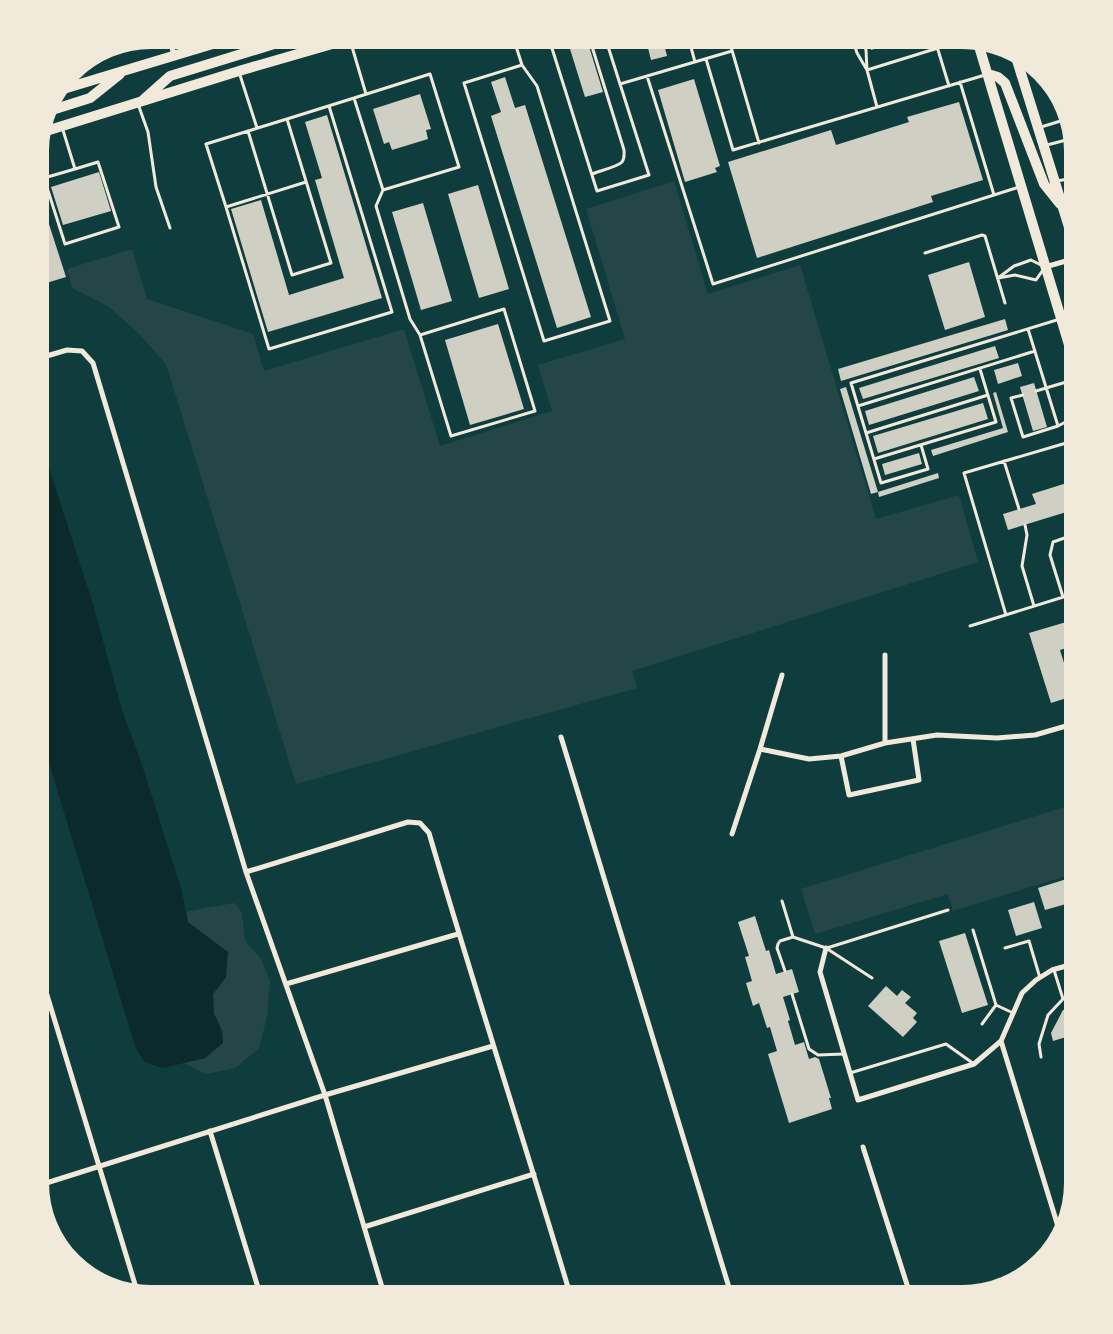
<svg xmlns="http://www.w3.org/2000/svg" width="1113" height="1334" font-family="'Public Sans',sans-serif">
<style>
.green{fill:#244646}
.water{fill:#0a2a2b}
.building{fill:#cfcfc3}
.lines{fill:none;stroke-linecap:round;stroke-linejoin:round}
.service{stroke:#f1e9da;stroke-width:3}
.minor{stroke:#f1e9da;stroke-width:5}
.primary{stroke:#f1e9da;stroke-width:10}
.trunk{stroke:#f1e9da;stroke-width:10}
</style>
<rect width="100%" height="100%" fill="#0f3d3e"/>
<path class="green" d="M674,181L708,294L800,265L876,519L959,495L978,562L632,671L637,688L296,784L166,364L139,334L108,306L72,288L67,269L132,249L147,299L253,334L264,371L404,329L440,446L552,411L538,365L625,339L586,209Z
M1070,803L1073,813V874L953,911L948,894L815,934L801,889L1068,806Z
M235,903L242,913L245,941L261,959L270,981L267,1017L259,1048L235,1068L206,1074L184,1063L205,1058L222,1031L213,1013V994L226,977L188,922L186,912L204,908Z"/>
<path class="water" d="M40,440L93,604L122,710L141,762L182,891L188,922L228,952L226,977L213,994L214,1013L222,1031L223,1043L205,1058L163,1068L144,1062L135,1046L40,733Z"/>
<path class="building" d="M646,40H663L667,56L651,60Z
M868,40H901V41L871,50Z
M588,43L603,92L585,97L570,49Z
M505,77L515,108L525,105L591,317L557,328L491,116L501,112L491,82Z
M694,79L720,166L715,168L717,172L685,182L658,90Z
M420,94L431,129L426,130L428,139L392,150L389,142L384,144L373,109Z
M959,102L983,180L931,196L933,202L757,258L728,162L831,130L836,145L909,122L907,117Z
M327,115L382,298L268,332L231,209L261,200L289,295L344,278L315,180L322,178L305,122Z
M99,172L111,211L63,225L51,187Z
M478,185L509,289L479,298L448,194Z
M40,196L66,277L40,285Z
M423,203L452,301L421,310L392,212Z
M969,262L985,317L945,330L928,275Z
M1005,319L1008,330L841,381L838,369Z
M498,324L524,409L470,425L445,340Z
M995,346L999,358L863,399L859,388Z
M1018,363L1022,376L998,384L994,370Z
M974,377L979,391L869,425L865,411Z
M1034,383L1047,427L1033,431L1020,387Z
M846,387L878,492L871,494L840,389Z
M996,392L1008,432L933,456L931,450L1003,428L993,393Z
M983,403L988,419L878,453L873,436Z
M919,453L922,464L885,475L882,464Z
M938,473L939,478L879,497L878,492Z
M1073,481V510L1008,530L1003,514L1036,504L1032,494Z
M1073,620V646L1060,650L1073,692V696L1051,703L1029,633Z
M1073,877V902L1045,910L1038,888Z
M1034,902L1042,928L1016,936L1008,910Z
M755,916L766,951L769,950L776,974L792,969L799,992L783,997L790,1020L788,1021L795,1045L804,1042L809,1059L815,1057L819,1059L831,1098H829L832,1109L789,1123L768,1054L777,1051L770,1027L767,1028L759,1003L753,1006L746,983L752,981L745,957L749,956L738,922Z
M965,933L988,1005L962,1013L939,941Z
M886,986L897,996L902,990L911,997L905,1003L917,1013L913,1018L917,1022L903,1037L868,1006Z
M1073,1007V1035L1053,1041L1051,1033L1063,1010Z"/>
<g class="lines">
<path class="service" d="M350,40L366,94
M514,40L522,65L537,86L610,321L544,341L464,83L522,65
M557,40L550,42L597,191L649,175L606,40
M590,40L624,150C624,154 625,158 622,162C617,167 599,171 592,174
M689,40L695,62
M729,40L759,143
M853,40L857,53L867,70L877,107
M863,40L866,50L867,70L938,48
M935,40L949,86
M706,59L733,150L985,75
M239,72L257,128
M647,76L713,284L1019,187
M960,82L994,195
M620,84L732,51
M138,104L148,132L156,187L170,228
M287,119L354,98
M62,127L75,169L44,178L65,244L119,227L98,162L75,169
M1041,127L1064,120
M248,131L292,275L331,263L287,119L206,144L226,207L306,182
M1047,145L1070,139
M1057,181L1073,178
M383,190L459,167L430,74L354,98L383,190L376,206L410,319L420,335
M226,207L269,349L392,312L329,106
M925,253L982,235L985,236L1005,303
M1031,260L1045,267L1036,280L1015,275L998,278L1014,266Z
M504,309L535,411L451,436L420,335Z
M1028,329L1058,426
M1036,391L1073,380
M1023,395L1011,398L1023,437L1058,426L1073,418
M858,406L1035,351
M866,433L988,395
M921,445L928,469L881,483L851,383L1060,319
M874,459L996,422L980,369
M1004,461L1019,509
M1025,525L1027,535L1022,566L1034,606
M1063,597L1050,555L1053,542L1073,535
M1006,615L964,473L1073,441
M970,626L1073,594
M1073,653V655
M782,901L793,937
M973,930L996,1005L1013,1013
M827,948L948,910
M1005,948L1029,941L1040,978
M1069,965L1073,977
M785,971L777,948L778,944L780,941L793,937L826,948L872,978
M792,994L809,1049L818,1055L844,1054
M982,1024L996,1005
M1041,1057L1039,1044L1048,1015L1063,999L1054,970
M850,1073L946,1044L974,1064"/>
<path class="minor" d="M170,40L174,55
M1045,267L1073,259
M40,358L67,350L82,351L93,363L246,872L325,1095L384,1294
M561,737L731,1294
M885,743V655
M760,749L809,759L841,756L885,743L937,735L997,738L1035,735L1073,724
M841,756L849,795L919,780L913,739
M732,834L760,749L782,675
M246,872L408,822L420,823L429,833C474,987 524,1140 570,1294
M826,948L820,972L858,1100L974,1064L1001,1041L1022,993L1036,980L1052,970L1073,964
M40,972L137,1291
M286,984L458,934
M1001,1041L1060,1233
M210,1131L260,1294
M863,1147L910,1294
M40,1185L325,1095L493,1046
M364,1227L534,1174"/>
<path class="primary" d="M978,43L1073,358
M1015,54L1073,240
M988,74L998,77L1005,83L1044,184L1060,204"/>
<path class="trunk" d="M60,90L226,40
M143,100L170,76L287,40
M49,111L90,98L120,74
M43,132L239,71L346,40"/>
</g>
<path d="M0 0H1113V1334H0ZM151 49H962A102 102 0 0 1 1064 151V1183A102 102 0 0 1 962 1285H151A102 102 0 0 1 49 1183V151A102 102 0 0 1 151 49Z" fill="#f1e9da" fill-rule="evenodd"/>
</svg>
